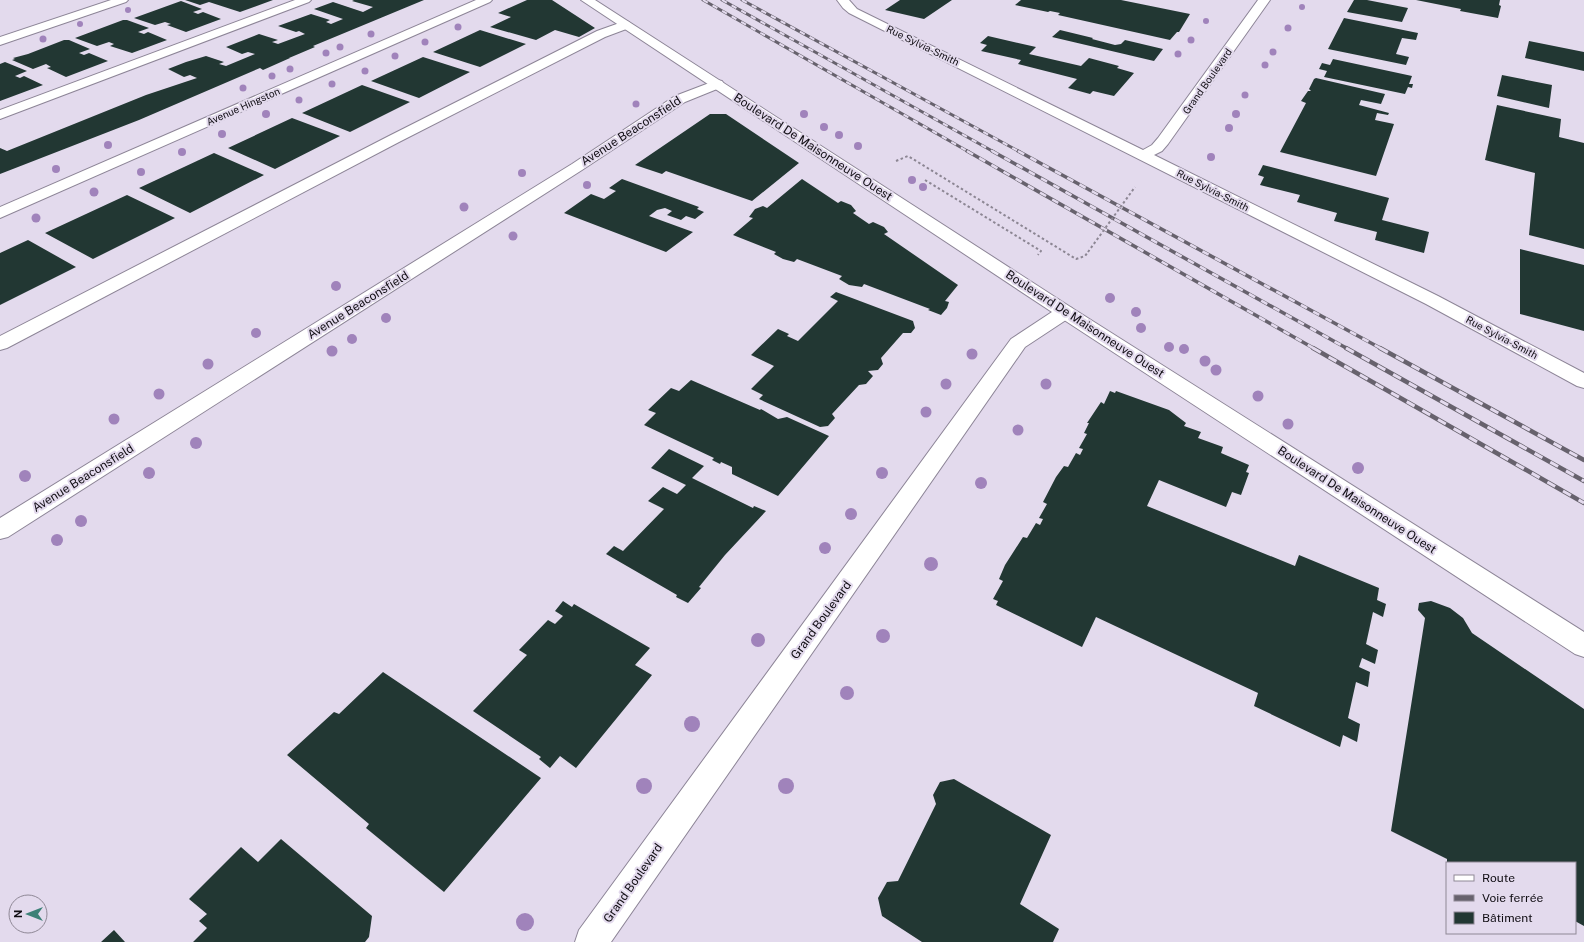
<svg xmlns="http://www.w3.org/2000/svg" width="1584" height="942" font-family="'Public Sans',sans-serif">
<style>
.building{fill:#223733}
.lines{fill:none;stroke-linecap:round;stroke-linejoin:round}
.service-casing{stroke:#8d8597;stroke-width:2}
.minor-casing{stroke:#8d8597;stroke-width:2}
.tertiary-casing{stroke:#8d8597;stroke-width:2}
.path{stroke:#8c8693;stroke-width:2;stroke-dasharray:2.5 2.5;stroke-linecap:butt}
.service{fill:#fff;fill-rule:evenodd}
.minor{fill:#fff;fill-rule:evenodd}
.tertiary{fill:#fff;fill-rule:evenodd}
.rail-far2-casing{stroke:#67626d;stroke-width:3}
.rail-far1-casing{stroke:#67626d;stroke-width:3.5}
.rail-casing{stroke:#67626d;stroke-width:4.5}
.rail-far2{stroke:#e3daed;stroke-width:2;stroke-dasharray:5.5;stroke-linecap:butt}
.rail-far1{stroke:#e3daed;stroke-width:2.5;stroke-dasharray:7;stroke-linecap:butt}
.rail{stroke:#e3daed;stroke-width:3;stroke-dasharray:9;stroke-linecap:butt}
.path-bridge{stroke:#8c8693;stroke-width:2;stroke-dasharray:2.5 2.5;stroke-linecap:butt}
.tree{fill:#a083bb}
.labels{text-anchor:middle;dominant-baseline:central;stroke-width:4;stroke-linejoin:round;paint-order:stroke}
.far-street-label{font-size:10px;fill:#100d13;stroke:#e3daed}
.street-label{font-size:12px;fill:#100d13;stroke:#e3daed}
</style>
<rect width="100%" height="100%" fill="#e3daed"/>
<path class="building" d="M185,0H273L240,12L209,2L200,5Z
M354,0H424L313,46L315,47L289,58H290L263,70L260,68L139,120L0,174V148L7,151L146,95L197,78L190,75L184,77L168,69L186,62L206,56L224,62L219,64L226,66L255,54L248,52L242,54L226,47L259,34L278,40L272,42L278,44L305,34L299,31L296,32L278,26L311,14L330,20L326,22L331,24L343,19L314,9L333,2L363,12L373,7L352,1Z
M527,0H552L595,28L579,37L555,30L536,40L490,27L511,17L498,13Z
M900,0H952L924,19L885,10Z
M1021,0H1121L1190,14L1179,32H1177L1170,40L1058,15L1060,13L1050,11L1048,12L1015,5Z
M1354,0H1367L1408,8L1402,22L1347,12Z
M1416,0H1500L1499,5L1501,6L1498,18L1460,11L1461,9Z
M181,1L202,9L193,12L198,14L203,12L221,19L186,32L167,25L171,24L165,22L155,25L134,18Z
M1344,18L1418,33L1416,40L1402,38L1396,54L1409,57L1406,65L1328,49Z
M123,20H127L149,28L138,32L144,34L148,32L167,40L132,53L110,46L114,44L109,42L97,46L75,38Z
M480,30L526,44L480,67L433,52Z
M1060,30L1093,38L1092,39L1115,45L1121,44L1125,40L1163,49L1154,61L1052,37Z
M988,36L1036,47L1029,54L1081,66L1089,58L1119,66L1117,68L1134,73L1114,96L1093,91L1090,94L1068,88L1077,79L1018,64L1021,60L981,51L987,45L980,43Z
M64,40H69L90,49L79,53L84,55L89,53L108,61L66,77L47,68L51,67L46,64L33,69L12,60L15,59L13,58L28,54Z
M1529,41L1584,52V71L1525,58Z
M423,57L470,72L419,98L371,81Z
M1333,59L1412,76L1409,84H1413L1412,88L1408,87L1405,94L1324,77L1327,71L1319,69L1322,63L1330,65Z
M5,62L27,71L15,76L20,78L24,76L43,85L0,101V64Z
M1502,75L1552,85L1549,108L1497,96Z
M1316,78L1385,94L1381,104L1361,100L1359,105L1389,113L1388,115L1377,113L1375,120L1394,124L1376,176L1280,152L1306,103L1301,101L1308,91H1311L1309,89L1314,79Z
M362,85L410,102L350,132L302,113Z
M1497,105L1561,119L1559,137L1584,143V249L1529,235L1535,173L1485,160Z
M710,114H726L799,163L752,201L666,171L662,174L635,165Z
M292,118L340,136L275,169L228,148Z
M214,153L264,175L190,213L139,188Z
M1263,165L1389,198L1382,220L1429,232L1424,253L1375,240L1377,232L1334,221L1337,213L1297,202L1300,195L1260,185L1264,177L1258,175Z
M622,179L699,207L697,209L704,212L695,219L686,216L681,220L667,215L672,211L665,208L657,210L649,216L693,232L666,252L564,213L591,194L604,199L616,191L609,188Z
M802,179L838,203L841,201L851,205L856,211L853,213L869,224L873,222L884,227L888,232L884,234L958,285L945,301L949,302L947,308L941,315L928,310L930,309L864,284L862,287L849,285L839,279L842,276L797,259L794,262L783,259L774,254L776,252L733,235L753,218L749,217L755,209L763,206L767,208Z
M127,195L175,218L93,259L45,233Z
M28,240L76,267L0,305V253Z
M1520,249L1584,265V331L1520,314Z
M836,292L913,321L915,328L911,333H903L881,358L883,364L878,370L868,371L873,376L866,384L859,385L832,414L835,418L828,426L820,427L759,399L763,395L751,389L774,366L751,355L778,329L789,334L787,336L798,341L838,301L830,297Z
M691,380L760,410L761,409L778,419L787,417L829,436L778,496L732,474V467L721,462L720,464L712,460L714,458L644,425L656,413L648,410L671,388L679,391Z
M1110,391L1115,393L1116,391L1169,410L1186,423L1184,426L1201,432L1198,438L1223,447L1221,453L1249,465L1246,472L1249,473L1241,495L1232,492L1226,507L1159,480L1147,506L1295,566L1299,555L1379,588L1377,600L1386,604L1383,617L1373,612L1366,644L1378,650L1375,664L1362,658L1359,667L1370,672L1368,687L1356,682L1348,718L1360,724L1357,742L1343,735L1340,747L1254,706L1258,693L1096,617L1082,647L996,605L998,601L993,599L1003,581L999,579L1005,565L1023,537L1027,538L1036,523L1040,525L1043,519L1039,518L1047,504L1043,502L1056,477L1064,466L1068,467L1076,453L1080,455L1083,449L1079,448L1087,434L1084,433L1089,423H1087L1101,402L1104,404Z
M669,449L704,466L692,478L753,508L754,506L766,511L725,555L699,587L701,588L688,603L676,597L677,595L606,554L614,546L623,551L664,509L648,501L663,487L677,494L686,485L651,468Z
M563,601L572,607L574,604L650,648L635,665L652,675L576,768L560,756L550,768L539,759L541,757L473,711L527,655L519,650L548,620L555,624L563,616L555,611Z
M1431,601L1450,608L1463,618L1472,633L1584,709V926L1575,921V863H1447V859L1391,831L1425,618L1418,610L1419,603Z
M383,672L541,778L444,892L366,828L369,824L287,755L334,712L339,714Z
M954,779L1051,835L1020,904L1059,929L1053,942H922L882,916L878,898L887,882L898,881L936,804L933,795L940,782Z
M281,839L372,916L369,937L365,942H193L207,928L199,921L207,914L189,899L241,847L258,862Z
M114,930L125,942H101Z"/>
<g class="lines">
<g class="service-casing">
<path id="service" d="M295,0H311L309,2L0,119V110Z
M625,21L629,22L631,25L629,28L605,37L399,142L7,348L0,350V336L389,136L597,31Z"/>
</g>
<g class="minor-casing">
<path id="minor" d="M111,0H128L126,2L0,45V37Z
M476,0H492L490,2L0,218V207Z
M837,0H849L857,9L1143,150L1152,145L1158,138L1258,0H1270L1168,144L1162,151L1154,155L1438,296L1584,373V388L1577,386L1426,304L849,13L843,8Z
M717,80L722,81L724,84L722,87L685,102L582,170L8,537L0,539V518L572,164L675,96Z
M1065,306L1072,308L1074,312L1072,316L1025,347L611,942H575L579,930L1011,339L1058,308Z"/>
</g>
<g class="tertiary-casing">
<path id="tertiary" d="M581,0H595L1072,308L1584,632V657L1575,654L1058,316Z"/>
</g>
<path class="path" d="M896,161L908,156L1076,259L1085,256L1088,252
M925,180L1041,251L1038,255"/>
<use href="#service" class="service"/>
<use href="#minor" class="minor"/>
<use href="#tertiary" class="tertiary"/>
<g class="rail-far2-casing">
<path id="rail-far2" d="M703,0L969,152
M722,0L994,152
M742,0L1020,152"/>
</g>
<g class="rail-far1-casing">
<path id="rail-far1" d="M967,151L1315,349
M992,151L1348,349
M1018,151L1382,349"/>
</g>
<g class="rail-casing">
<path id="rail" d="M1313,348L1584,503
M1346,348L1584,481
M1380,348L1584,460"/>
</g>
<use href="#rail-far2" class="rail-far2"/>
<use href="#rail-far1" class="rail-far1"/>
<use href="#rail" class="rail"/>
<path class="path-bridge" d="M1088,252L1135,187"/>
</g>
<g class="tree">
<circle cx="1302" cy="7" r="3"/>
<circle cx="128" cy="10" r="3"/>
<circle cx="1206" cy="21" r="3"/>
<circle cx="80" cy="24" r="3"/>
<circle cx="458" cy="27" r="3.5"/>
<circle cx="1288" cy="28" r="3.5"/>
<circle cx="371" cy="34" r="3.5"/>
<circle cx="43" cy="39" r="3.5"/>
<circle cx="1191" cy="40" r="3.5"/>
<circle cx="425" cy="42" r="3.5"/>
<circle cx="340" cy="47" r="3.5"/>
<circle cx="1273" cy="52" r="3.5"/>
<circle cx="326" cy="53" r="3.5"/>
<circle cx="1178" cy="54" r="3.5"/>
<circle cx="395" cy="56" r="3.5"/>
<circle cx="1265" cy="65" r="3.5"/>
<circle cx="290" cy="69" r="3.5"/>
<circle cx="365" cy="71" r="3.5"/>
<circle cx="272" cy="76" r="3.5"/>
<circle cx="332" cy="84" r="3.5"/>
<circle cx="243" cy="88" r="3.5"/>
<circle cx="1245" cy="95" r="3.5"/>
<circle cx="299" cy="100" r="3.5"/>
<circle cx="636" cy="104" r="3.5"/>
<circle cx="266" cy="114" r="4"/>
<circle cx="804" cy="114" r="4"/>
<circle cx="1236" cy="114" r="4"/>
<circle cx="824" cy="127" r="4"/>
<circle cx="1229" cy="128" r="4"/>
<circle cx="222" cy="134" r="4"/>
<circle cx="839" cy="135" r="4"/>
<circle cx="108" cy="145" r="4"/>
<circle cx="858" cy="146" r="4"/>
<circle cx="182" cy="152" r="4"/>
<circle cx="1211" cy="157" r="4"/>
<circle cx="56" cy="169" r="4"/>
<circle cx="141" cy="172" r="4"/>
<circle cx="522" cy="173" r="4"/>
<circle cx="912" cy="180" r="4"/>
<circle cx="587" cy="185" r="4"/>
<circle cx="923" cy="187" r="4"/>
<circle cx="94" cy="192" r="4.5"/>
<circle cx="464" cy="207" r="4.5"/>
<circle cx="36" cy="218" r="4.5"/>
<circle cx="513" cy="236" r="4.5"/>
<circle cx="336" cy="286" r="5"/>
<circle cx="1110" cy="298" r="5"/>
<circle cx="1136" cy="312" r="5"/>
<circle cx="386" cy="318" r="5"/>
<circle cx="1141" cy="328" r="5"/>
<circle cx="256" cy="333" r="5"/>
<circle cx="352" cy="339" r="5"/>
<circle cx="1169" cy="347" r="5"/>
<circle cx="1184" cy="349" r="5"/>
<circle cx="332" cy="351" r="5.5"/>
<circle cx="972" cy="354" r="5.5"/>
<circle cx="1205" cy="361" r="5.5"/>
<circle cx="208" cy="364" r="5.5"/>
<circle cx="1216" cy="370" r="5.5"/>
<circle cx="946" cy="384" r="5.5"/>
<circle cx="1046" cy="384" r="5.5"/>
<circle cx="159" cy="394" r="5.5"/>
<circle cx="1258" cy="396" r="5.5"/>
<circle cx="926" cy="412" r="5.5"/>
<circle cx="114" cy="419" r="5.5"/>
<circle cx="1288" cy="424" r="5.5"/>
<circle cx="1018" cy="430" r="5.5"/>
<circle cx="196" cy="443" r="6"/>
<circle cx="1358" cy="468" r="6"/>
<circle cx="149" cy="473" r="6"/>
<circle cx="882" cy="473" r="6"/>
<circle cx="25" cy="476" r="6"/>
<circle cx="981" cy="483" r="6"/>
<circle cx="851" cy="514" r="6"/>
<circle cx="81" cy="521" r="6"/>
<circle cx="57" cy="540" r="6"/>
<circle cx="825" cy="548" r="6"/>
<circle cx="931" cy="564" r="7"/>
<circle cx="883" cy="636" r="7"/>
<circle cx="758" cy="640" r="7"/>
<circle cx="847" cy="693" r="7"/>
<circle cx="692" cy="724" r="8"/>
<circle cx="644" cy="786" r="8"/>
<circle cx="786" cy="786" r="8"/>
<circle cx="525" cy="922" r="9"/>
</g>
<g class="labels">
<g class="far-street-label">
<text transform="translate(923 45) rotate(26)">Rue Sylvia-Smith</text>
<text transform="translate(1207 81) rotate(-55)">Grand Boulevard</text>
<text transform="translate(243 106) rotate(-24)">Avenue Hingston</text>
<text transform="translate(1213 190) rotate(27)">Rue Sylvia-Smith</text>
<text transform="translate(1502 337) rotate(28)">Rue Sylvia-Smith</text>
</g>
<g class="street-label">
<text transform="translate(631 131) rotate(-33)">Avenue Beaconsfield</text>
<text transform="translate(813 147) rotate(33)">Boulevard De Maisonneuve Ouest</text>
<text transform="translate(358 305) rotate(-32)">Avenue Beaconsfield</text>
<text transform="translate(1085 324) rotate(33)">Boulevard De Maisonneuve Ouest</text>
<text transform="translate(83 478) rotate(-32)">Avenue Beaconsfield</text>
<text transform="translate(1357 500) rotate(33)">Boulevard De Maisonneuve Ouest</text>
<text transform="translate(821 620) rotate(-54)">Grand Boulevard</text>
<text transform="translate(633 883) rotate(-55)">Grand Boulevard</text>
</g>
</g>
<rect x="1446" y="862" width="130" height="72" fill="#e3daed" stroke="#8f8896"/>
<rect x="1454" y="875" width="20" height="6" fill="#ffffff" stroke="#8f8896"/>
<text x="1482" y="882" font-size="12" fill="#100d13">Route</text>
<rect x="1454" y="895" width="20" height="6" fill="#67626d" stroke="#8f8896"/>
<text x="1482" y="902" font-size="12" fill="#100d13">Voie ferrée</text>
<rect x="1454" y="912" width="20" height="12" fill="#223733" stroke="#8f8896"/>
<text x="1482" y="922" font-size="12" fill="#100d13">Bâtiment</text>
<g transform="translate(28 914) rotate(270)"><circle r="19" fill="#e3daed" stroke="#8f8896"/>
<path d="M0-3L7 15L0 10L-7 15Z" fill="#3c8177"/>
<text y="-6" font-size="11" font-weight="bold" text-anchor="middle" fill="#100d13">N</text>
</g>
</svg>
